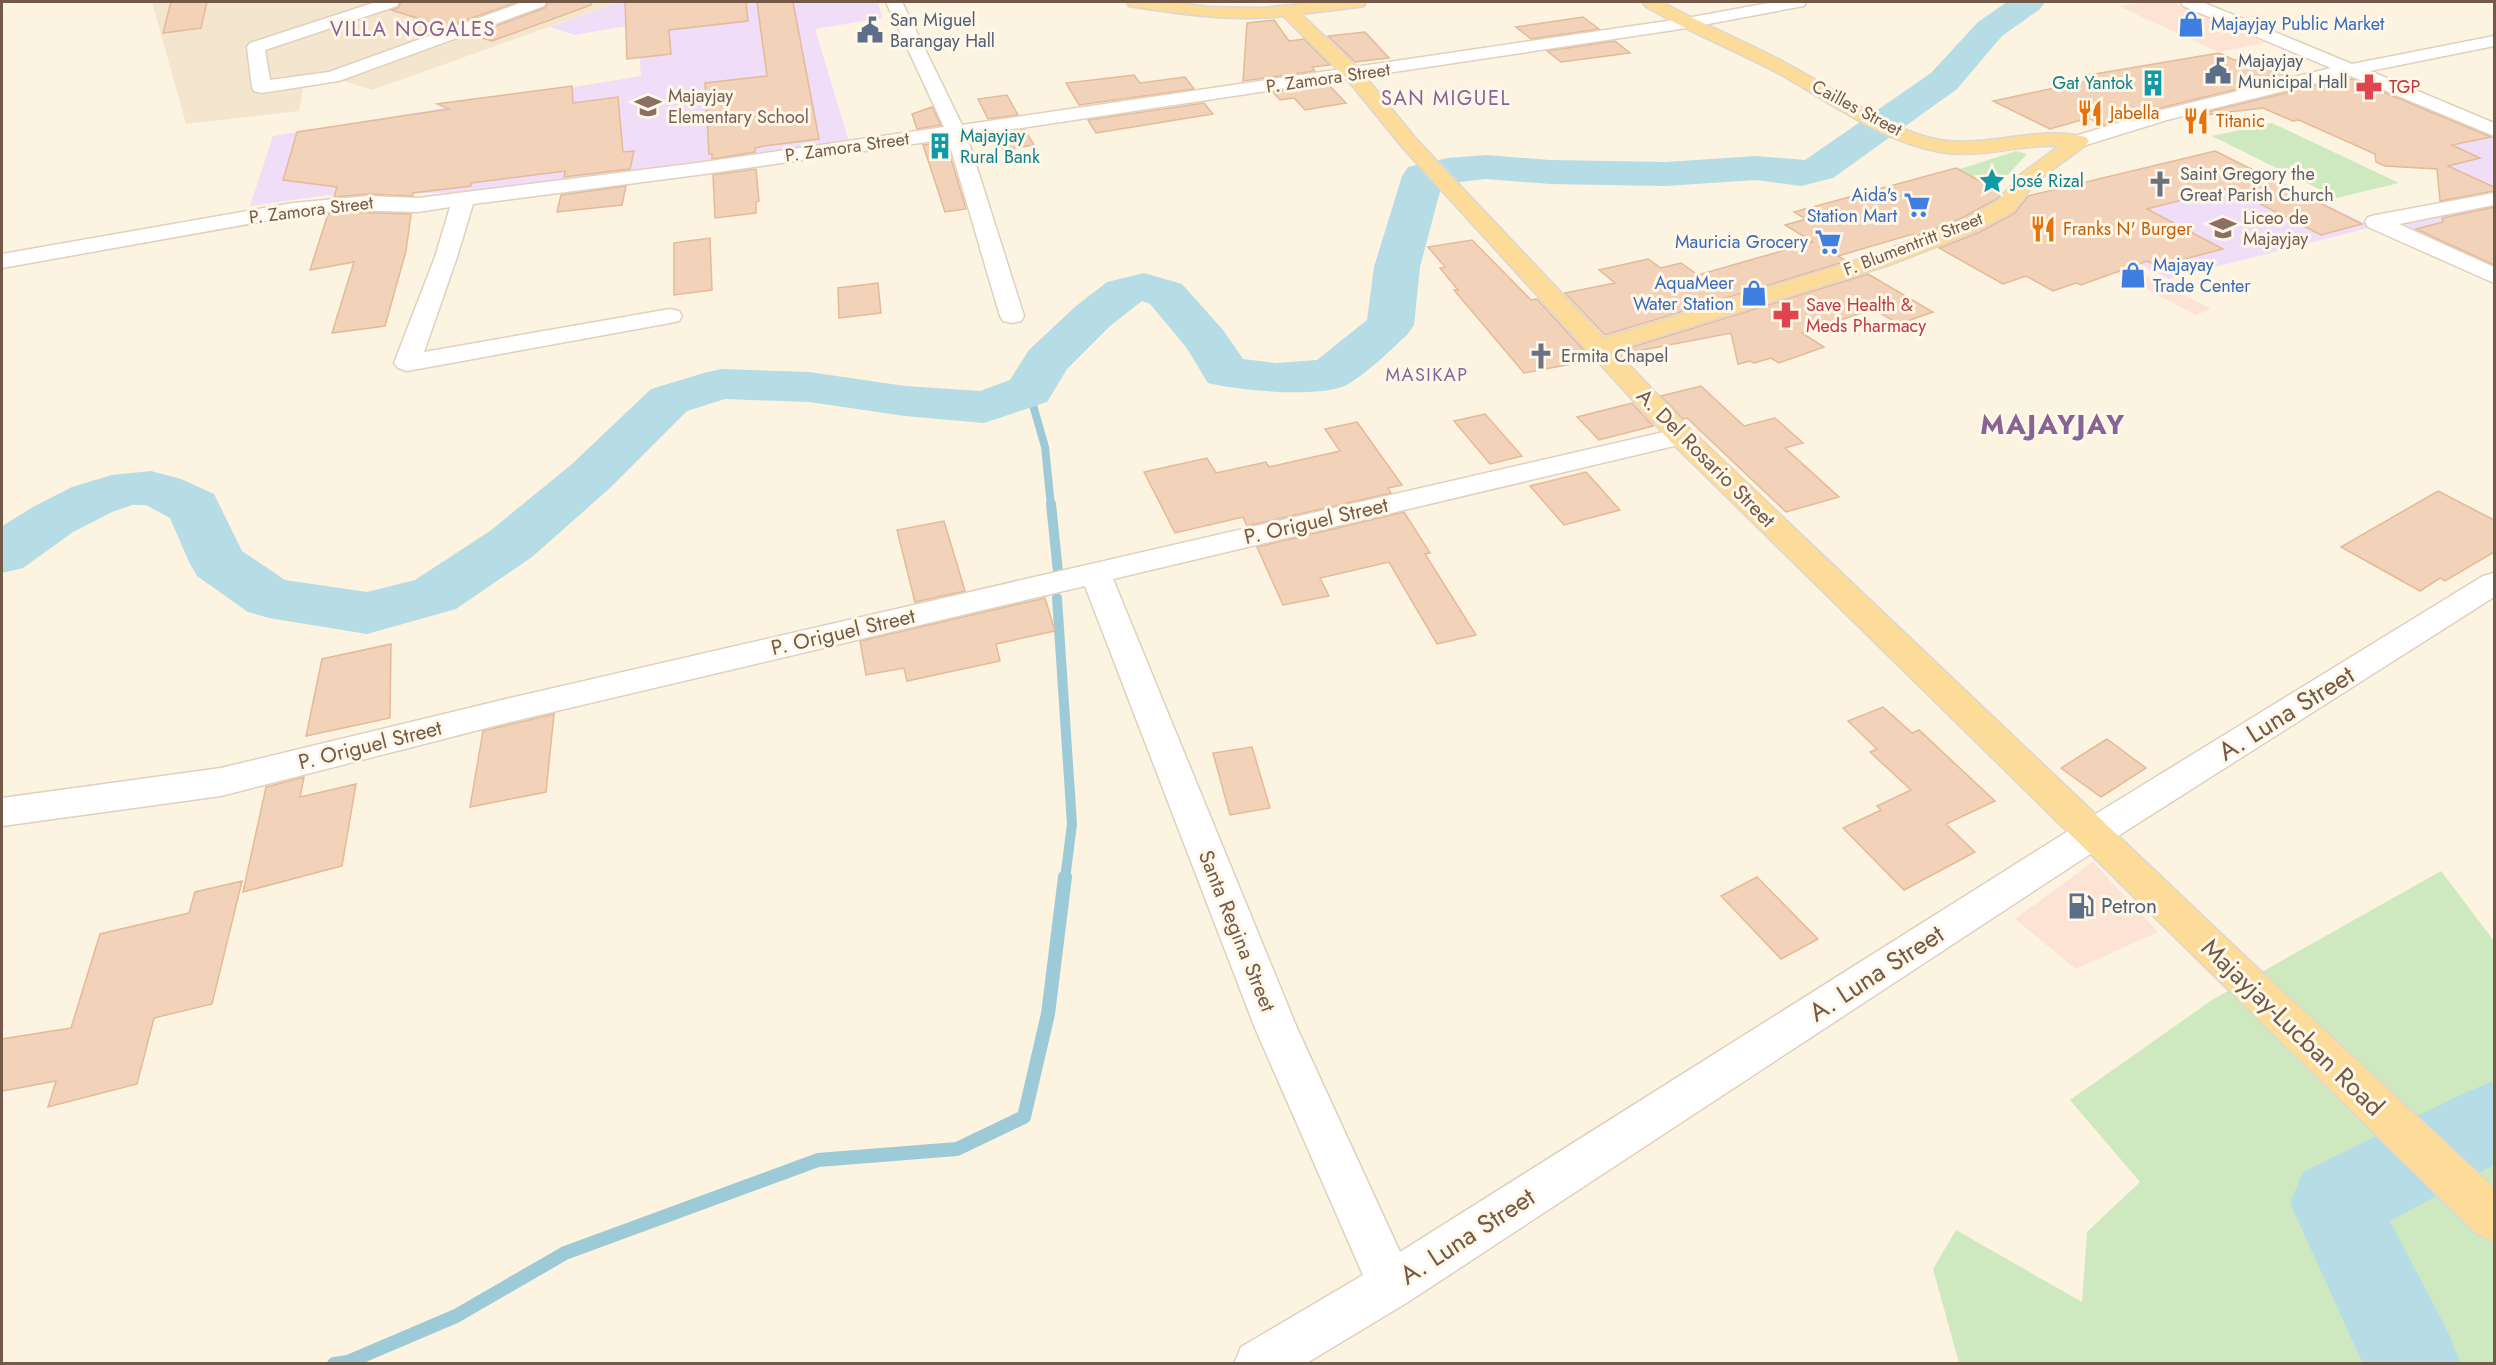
<svg xmlns="http://www.w3.org/2000/svg" width="2496" height="1365" font-family="Jost,sans-serif">
<style>
.residential{fill:#f4e5cf}
.commercial{fill:#fde3d4}
.education{fill:#f0def8}
.green{fill:#cee9c0}
.lines{fill:none;stroke-linecap:round;stroke-linejoin:round}
.stream-far2{stroke:#9ccbd7;stroke-width:8}
.stream-far1{stroke:#9ccbd7;stroke-width:10}
.stream{stroke:#9ccbd7;stroke-width:14}
.river{fill:#b6dce5;fill-rule:evenodd}
.building{fill:#f2d2b8;stroke:#e4ba99;stroke-width:1.5}
.minor-casing{stroke:#e0d0bd;stroke-width:3}
.major-casing{stroke:#ddd7d3;stroke-width:3}
.minor{fill:#fff;fill-rule:evenodd}
.major{fill:#fcdc98;fill-rule:evenodd}
.labels{text-anchor:middle;dominant-baseline:central;stroke-width:6;stroke-linejoin:round;paint-order:stroke}
.far-service-label{font-size:18px;fill:#4e5e75;stroke:#fff7e7;text-anchor:start}
.far-shop-label{font-size:18px;fill:#366cbe;stroke:#fff7e7;text-anchor:end}
.far-street-label{font-size:18px;fill:#735a48;stroke:#fff7e7}
.far-culture-label{font-size:18px;fill:#0d838f;stroke:#fff7e7;text-anchor:start}
.far-health-label{font-size:18px;fill:#be3a42;stroke:#fff7e7;text-anchor:start}
.far-education-label{font-size:18px;fill:#785e54;stroke:#fff7e7;text-anchor:start}
.far-food-label{font-size:18px;fill:#c56008;stroke:#fff7e7;text-anchor:start}
.far-worship-label{font-size:18px;fill:#5b616d;stroke:#fff7e7;text-anchor:start}
.far-neighbourhood-label{font-size:18px;letter-spacing:1.5px;fill:#886397;stroke:#fff7e7}
.far-quarter-label{font-size:20px;letter-spacing:1.5px;fill:#886397;stroke:#fff7e7}
.street-label{font-size:21px;fill:#735a48;stroke:#fff7e7}
.service-label{font-size:21px;fill:#4e5e75;stroke:#fff7e7;text-anchor:start}
.near-street-label{font-size:26px;fill:#735a48;stroke:#fff7e7}
.district-label{font-size:27px;font-weight:bold;letter-spacing:1.5px;fill:#886397;stroke:#fff7e7}
</style>
<rect width="100%" height="100%" fill="#fcf3e1"/>
<path class="residential" d="M152,2H619L372,90L341,80L303,88L299,111L186,124Z"/>
<path class="commercial" d="M2146,2H2173L2266,43L2218,52L2118,6Z
M2071,237L2211,309L2196,315L2056,242Z
M2093,862L2158,932L2076,969L2015,919Z"/>
<path class="education" d="M620,2H878L882,18L815,29L850,145L478,192L328,195L250,206L273,136L641,76L637,24L575,35L550,27Z
M2466,120L2494,132V186L2389,139Z
M2271,177L2372,227L2168,279L2075,229Z
M2464,207L2494,222V273L2392,226Z"/>
<path class="green" d="M2272,123L2399,183L2337,198L2212,136Z
M2016,151L2027,154L1993,191L1957,170Z
M2441,871L2494,941V1363H1959L1933,1269L1956,1230L2082,1302L2087,1232L2140,1182L2070,1100L2212,1000Z"/>
<g class="lines">
<path class="stream-far2" d="M1029,391L1045,447L1051,506"/>
<path class="stream-far1" d="M1051,504L1058,572
M1057,598L1072,824L1065,879"/>
<path class="stream" d="M334,1364L348,1362L456,1316L565,1253L818,1160L957,1149L1024,1117L1048,1014L1065,877"/>
<path class="river" d="M2007,2H2045L2040,9L2002,36L1957,89L1833,178L1801,186L1756,180L1666,186L1550,184L1486,179L1442,184L1420,267L1414,325L1407,335C1389,351 1371,370 1350,383C1324,400 1238,390 1208,383L1186,347L1150,304L1142,301L1110,326L1067,369L1047,402L984,423L905,416L809,402L725,399L687,411L610,488L532,557L456,609L367,634L269,618L248,612L197,576L189,562L170,518L146,505H132L112,512L73,532L23,568L2,573V526L33,507L72,487L112,475L151,471L181,479L214,494L242,551L285,580L367,592L415,580L490,531L572,464L651,389L704,373L722,369L809,372L905,386L980,391L1010,380L1029,350L1076,306L1107,282L1144,273L1182,284L1223,330L1243,359L1276,363L1317,360L1367,320L1374,267L1402,176L1408,167L1448,158L1486,155L1550,160L1666,162L1756,156L1805,160L1931,73L1978,22Z
M2494,1081V1165L2390,1221L2447,1330L2461,1364H2363L2290,1203L2303,1172L2464,1093Z"/>
</g>
<path class="building" d="M171,2H207L201,28L163,33Z
M401,2H518L446,27L391,10L398,8Z
M548,2H591V5L492,41L471,35L545,8Z
M625,2H746L748,21L669,30L671,54L627,59Z
M757,2H793L819,139L764,146L755,148V152L712,159V154H709L705,83L767,76Z
M1583,17L1599,29L1531,39L1516,27Z
M1274,20L1289,41L1304,39L1330,65L1312,67L1315,71L1243,81L1247,23Z
M1365,32L1389,58L1355,62L1328,36Z
M1615,41L1630,53L1561,62L1547,51Z
M2219,53L2234,60L2247,57L2290,76L2152,110L2103,125L2088,118L2050,129L1993,101L2096,79L2088,75Z
M1134,75L1140,83L1185,77L1194,89L1079,105L1066,83Z
M2352,79L2491,137L2452,145L2480,158L2448,166L2494,187V191L2440,201L2437,169L2385,166L2376,162L2375,154L2299,120L2293,121L2263,108L2187,117L2313,86Z
M1328,84L1346,103L1305,110L1294,98L1280,100L1273,92Z
M572,86L573,103L618,97L623,152L634,151L630,169L564,177L565,171L471,183V186L413,193V196L368,194L334,197L337,187L283,180L297,132L449,109L437,104Z
M1007,95L1018,115L988,119L978,99Z
M1204,103L1213,114L1096,133L1088,120Z
M932,107L941,125L917,129L912,114Z
M1025,130L1034,145L1003,150L995,134Z
M946,142L966,209L945,212L923,145Z
M2215,151L2362,224L2321,235L2229,188L2147,209L2223,249L2157,266L2147,261L2081,285L2076,283L2053,291L2026,276L2003,284L1939,248L1978,233L2015,213L2028,196Z
M1956,168L2002,193L1997,199L1960,219L1916,236L1913,234L1838,256L1847,261L1605,335L1565,293L1615,283L1599,270L1648,259L1661,268L1681,263L1698,275L1813,242L1785,225L1806,219L1794,212Z
M756,169L759,201L756,202V213L715,218L713,175Z
M626,186L622,205L557,212L561,195Z
M2494,207V265L2416,229L2443,222L2442,218Z
M343,212L411,214L406,251L385,326L332,333L354,262L310,270L328,214Z
M710,238L712,290L674,295V243Z
M1472,240L1531,300L1537,299L1593,360L1524,373L1454,290H1458L1440,268L1445,267L1428,247Z
M1868,274L1933,312L1899,324L1873,309L1802,333L1824,347L1779,363L1771,358L1754,363L1750,361L1738,364L1731,333L1622,354L1619,351Z
M878,283L881,313L839,318L838,288Z
M1701,386L1744,426L1775,418L1803,443L1785,448L1839,497L1786,512L1687,418L1683,419L1661,396Z
M1632,403L1653,426L1599,440L1577,417Z
M1485,414L1522,456L1490,464L1454,421Z
M1357,422L1402,485L1388,488L1391,493L1247,526L1243,517L1175,533L1144,472L1207,458L1216,473L1266,462L1269,467L1340,451L1325,429Z
M1586,472L1620,510L1564,525L1530,486Z
M2438,491L2494,520V552L2445,581L2440,578L2420,591L2341,547Z
M1404,512L1430,553L1425,554L1476,635L1437,644L1389,562L1320,578L1329,596L1283,605L1257,547Z
M944,521L965,591L915,602L897,530Z
M1045,598L1055,631L996,644L1000,661L907,681L904,668L866,675L860,641Z
M391,644L390,718L306,736L322,659Z
M1883,707L1912,733L1919,730L1995,801L1946,824L1975,852L1904,890L1843,828L1881,810L1877,806L1911,790L1870,752L1877,749L1848,721Z
M554,714L546,792L470,807L483,731Z
M2107,739L2146,768L2101,797L2061,768Z
M1252,747L1270,808L1230,815L1213,753Z
M304,777L300,797L356,784L342,866L243,892L266,787Z
M1757,877L1818,939L1781,959L1721,896Z
M242,881L212,1004L154,1018L137,1084L48,1107L56,1081L2,1091V1039L71,1028L100,934L189,913L195,892Z"/>
<g class="lines">
<g class="minor-casing">
<path id="minor" d="M376,2H399L397,6L265,50L270,80L329,72L523,2H546L544,6L339,81L261,93L254,91L252,87L247,47L250,43Z
M886,2H902L962,125L1687,18L1774,2H1806L1804,6L1798,7L1687,28L967,136L1024,316L1021,321L1012,323L1003,321L1000,316L948,139L697,175L473,204L457,257L424,352L670,309L679,311L682,316L679,321L670,323L407,371L398,368L394,363L435,257L450,207L418,212L343,210L293,216L2,268V254L293,203L368,196L418,198L697,163L944,127Z
M2181,2H2202L2352,64L2494,36V46L2370,71L2494,123V136L2348,75L2167,120L2086,145H2072L2069,141L2072,137L2153,112L2331,68L2183,6Z
M2494,193V205L2399,224L2494,267V283L2368,227L2365,222L2368,217L2376,215Z
M1681,428L1691,430L1695,436L1691,442L1113,579L1297,1028L1400,1252L2081,823L2483,576L2494,573V597L2107,843L1408,1302L1305,1364H1234L1241,1347L1363,1275L1255,1028L1085,586L506,723L221,796L2,826V798L221,768L506,699Z"/>
</g>
<g class="major-casing">
<path id="major" d="M1127,2H1169L1209,7L1262,8L1318,2H1366L1364,6L1358,7L1301,14L1360,70L1417,140L1604,338L1873,255L1961,221L1998,201L2020,175L2059,146C2020,144 1979,159 1940,152C1879,141 1829,101 1776,72C1738,52 1698,36 1661,15L1645,6L1643,2H1662C1703,25 1748,42 1789,65C1836,89 1888,131 1940,140C1989,148 2038,125 2086,137L2089,141L2086,145L2034,183L2014,211L1977,231L1889,265L1615,350L1691,430L2250,961L2494,1188V1241L2478,1235L1671,442L1403,148L1346,78L1283,16C1233,22 1184,14 1135,7L1129,6Z"/>
</g>
<use href="#minor" class="minor"/>
<use href="#major" class="major"/>
</g>
<defs>
<g id="shop-bare" transform="scale(2.07)"><path d="M-5-2.5h2.3a2.7 3.5 0 0 1 5.4 0H5L5.5 6h-11ZM-1.5-2.5h3a1.5 2.3 0 0 0-3 0Z" fill="#3f7fe0" stroke="#fff7e7" stroke-width="2.5" paint-order="stroke"/></g>
<g id="civic-bare" transform="scale(2.07)"><path d="M-.6-6.5H3V-4.5H.6V-3L4-1V1h2V6H-6V1h2V-1L-.6-3ZM-1.2 2.5V6h2.4V2.5Z" fill="#5c6f8a" stroke="#fff7e7" stroke-width="2.5" paint-order="stroke"/></g>
<g id="building-bare" transform="scale(2.07)"><path d="M-4-6H4V6H1V3H-1V6H-4ZM-2.5-4.3h1.7v1.8h-1.7ZM.8-4.3h1.7v1.8H.8ZM-2.5-1h1.7V.8h-1.7ZM.8-1h1.7V.8H.8Z" fill="#0f9aa8" stroke="#fff7e7" stroke-width="2.5" paint-order="stroke"/></g>
<g id="pharmacy-bare" transform="scale(2.07)"><path d="M-2-6h4v4h4v4h-4v4h-4v-4h-4v-4h4Z" fill="#e0444e" stroke="#fff7e7" stroke-width="2.5" paint-order="stroke"/></g>
<g id="school-bare" transform="scale(2.07)"><path d="M0-5L7-2L0 1L-7-2ZM-4 1L0 2.5L4 1V4Q0 6-4 4Z" fill="#8d6e63" stroke="#fff7e7" stroke-width="2.5" paint-order="stroke"/></g>
<g id="restaurant-bare" transform="scale(2.07)"><path d="M-5-6h1v4h1v-4h1v4h1v-4h1v5L-1.5 .5V6h-2V.5L-5-1ZM5-6V6H3V1.5H1.5Q1.5-4 5-6Z" fill="#e8710a" stroke="#fff7e7" stroke-width="2.5" paint-order="stroke"/></g>
<g id="sight-bare" transform="scale(2.07)"><path d="M0-6L1.8-2.2L6-1.7L2.9 1.2L3.7 5.4L0 3.3L-3.7 5.4L-2.9 1.2L-6-1.7L-1.8-2.2Z" fill="#0f9aa8" stroke="#fff7e7" stroke-width="2.5" paint-order="stroke"/></g>
<g id="church-bare" transform="scale(2.07)"><path d="M-1.2-6h2.4v3.5h3.3v2.4h-3.3V6h-2.4V-.1h-3.3v-2.4h3.3Z" fill="#6b7280" stroke="#fff7e7" stroke-width="2.5" paint-order="stroke"/></g>
<g id="supermarket-bare" transform="scale(2.07)"><path d="M-6-5.5h2.5l.6 2H6L4.5 2H-2.5L-4.4-4H-6ZM-1.5 3.2a1.3 1.3 0 1 0 .1 0ZM3 3.2a1.3 1.3 0 1 0 .1 0Z" fill="#3f7fe0" stroke="#fff7e7" stroke-width="2.5" paint-order="stroke"/></g>
<g id="fuel-bare" transform="scale(2.07)"><path d="M-5.5-6h7V0h2V4h1.3V-2.5L3-4.5l.8-.8L6-3V5H2.5V1h-1V6h-7ZM-4.2-4.7v3.2H.2V-4.7Z" fill="#5c6f8a" stroke="#fff7e7" stroke-width="2.5" paint-order="stroke"/></g>
</defs>
<g fill-rule="evenodd">
<use href="#shop-bare" x="2191" y="24"/>
<use href="#civic-bare" x="870" y="30"/>
<use href="#civic-bare" x="2218" y="71"/>
<use href="#building-bare" x="2153" y="83"/>
<use href="#pharmacy-bare" x="2369" y="87"/>
<use href="#school-bare" x="648" y="106"/>
<use href="#restaurant-bare" x="2090" y="113"/>
<use href="#restaurant-bare" x="2196" y="121"/>
<use href="#building-bare" x="940" y="146"/>
<use href="#sight-bare" x="1992" y="181"/>
<use href="#church-bare" x="2160" y="184"/>
<use href="#supermarket-bare" x="1917" y="205"/>
<use href="#school-bare" x="2223" y="228"/>
<use href="#restaurant-bare" x="2043" y="229"/>
<use href="#supermarket-bare" x="1828" y="242"/>
<use href="#shop-bare" x="2133" y="275"/>
<use href="#shop-bare" x="1754" y="293"/>
<use href="#pharmacy-bare" x="1786" y="315"/>
<use href="#church-bare" x="1541" y="356"/>
<use href="#fuel-bare" x="2081" y="906"/>
</g>
<g class="labels">
<g class="far-service-label">
<text x="890" y="20">San Miguel<tspan x="890" dy="21">Barangay Hall</tspan></text>
<text x="2238" y="61">Majayjay<tspan x="2238" dy="21">Municipal Hall</tspan></text>
</g>
<g class="far-shop-label">
<text x="2211" y="24" text-anchor="start">Majayjay Public Market</text>
<text x="1897" y="195">Aida's<tspan x="1897" dy="21">Station Mart</tspan></text>
<text x="1808" y="242">Mauricia Grocery</text>
<text x="2153" y="265" text-anchor="start">Majayay<tspan x="2153" dy="21">Trade Center</tspan></text>
<text x="1734" y="283">AquaMeer<tspan x="1734" dy="21">Water Station</tspan></text>
</g>
<g class="far-street-label">
<text transform="translate(1328 78) rotate(-8)">P. Zamora Street</text>
<text transform="translate(1857 108) rotate(28)">Cailles Street</text>
<text transform="translate(847 147) rotate(-8)">P. Zamora Street</text>
<text transform="translate(311 210) rotate(-7)">P. Zamora Street</text>
<text transform="translate(1913 244) rotate(-21)">F. Blumentritt Street</text>
</g>
<g class="far-culture-label">
<text x="2133" y="83" text-anchor="end">Gat Yantok</text>
<text x="960" y="136">Majayjay<tspan x="960" dy="21">Rural Bank</tspan></text>
<text x="2012" y="181">José Rizal</text>
</g>
<g class="far-health-label">
<text x="2389" y="87">TGP</text>
<text x="1806" y="305">Save Health &amp;<tspan x="1806" dy="21">Meds Pharmacy</tspan></text>
</g>
<g class="far-education-label">
<text x="668" y="96">Majayjay<tspan x="668" dy="21">Elementary School</tspan></text>
<text x="2243" y="218">Liceo de<tspan x="2243" dy="21">Majayjay</tspan></text>
</g>
<g class="far-food-label">
<text x="2110" y="113">Jabella</text>
<text x="2216" y="121">Titanic</text>
<text x="2063" y="229">Franks N' Burger</text>
</g>
<g class="far-worship-label">
<text x="2180" y="174">Saint Gregory the<tspan x="2180" dy="21">Great Parish Church</tspan></text>
<text x="1561" y="356">Ermita Chapel</text>
</g>
<g class="far-neighbourhood-label">
<text x="1427" y="375">MASIKAP</text>
</g>
<g class="far-quarter-label">
<text x="413" y="29">VILLA NOGALES</text>
<text x="1446" y="98">SAN MIGUEL</text>
</g>
<g class="street-label">
<text transform="translate(1706 458) rotate(45)">A. Del Rosario Street</text>
<text transform="translate(1316 521) rotate(-13)">P. Origuel Street</text>
<text transform="translate(843 632) rotate(-13)">P. Origuel Street</text>
<text transform="translate(370 745) rotate(-14)">P. Origuel Street</text>
<text transform="translate(1237 931) rotate(68)">Santa Regina Street</text>
</g>
<g class="service-label">
<text x="2101" y="906">Petron</text>
</g>
<g class="near-street-label">
<text transform="translate(2286 713) rotate(-32)">A. Luna Street</text>
<text transform="translate(1876 973) rotate(-33)">A. Luna Street</text>
<text transform="translate(2293 1027) rotate(44)">Majayjay-Lucban Road</text>
<text transform="translate(1467 1236) rotate(-33)">A. Luna Street</text>
</g>
<g class="district-label">
<text x="2053" y="424">MAJAYJAY</text>
</g>
</g>
<rect width="2496" height="1365" fill="none" stroke="#735a48" stroke-width="6"/>
</svg>
